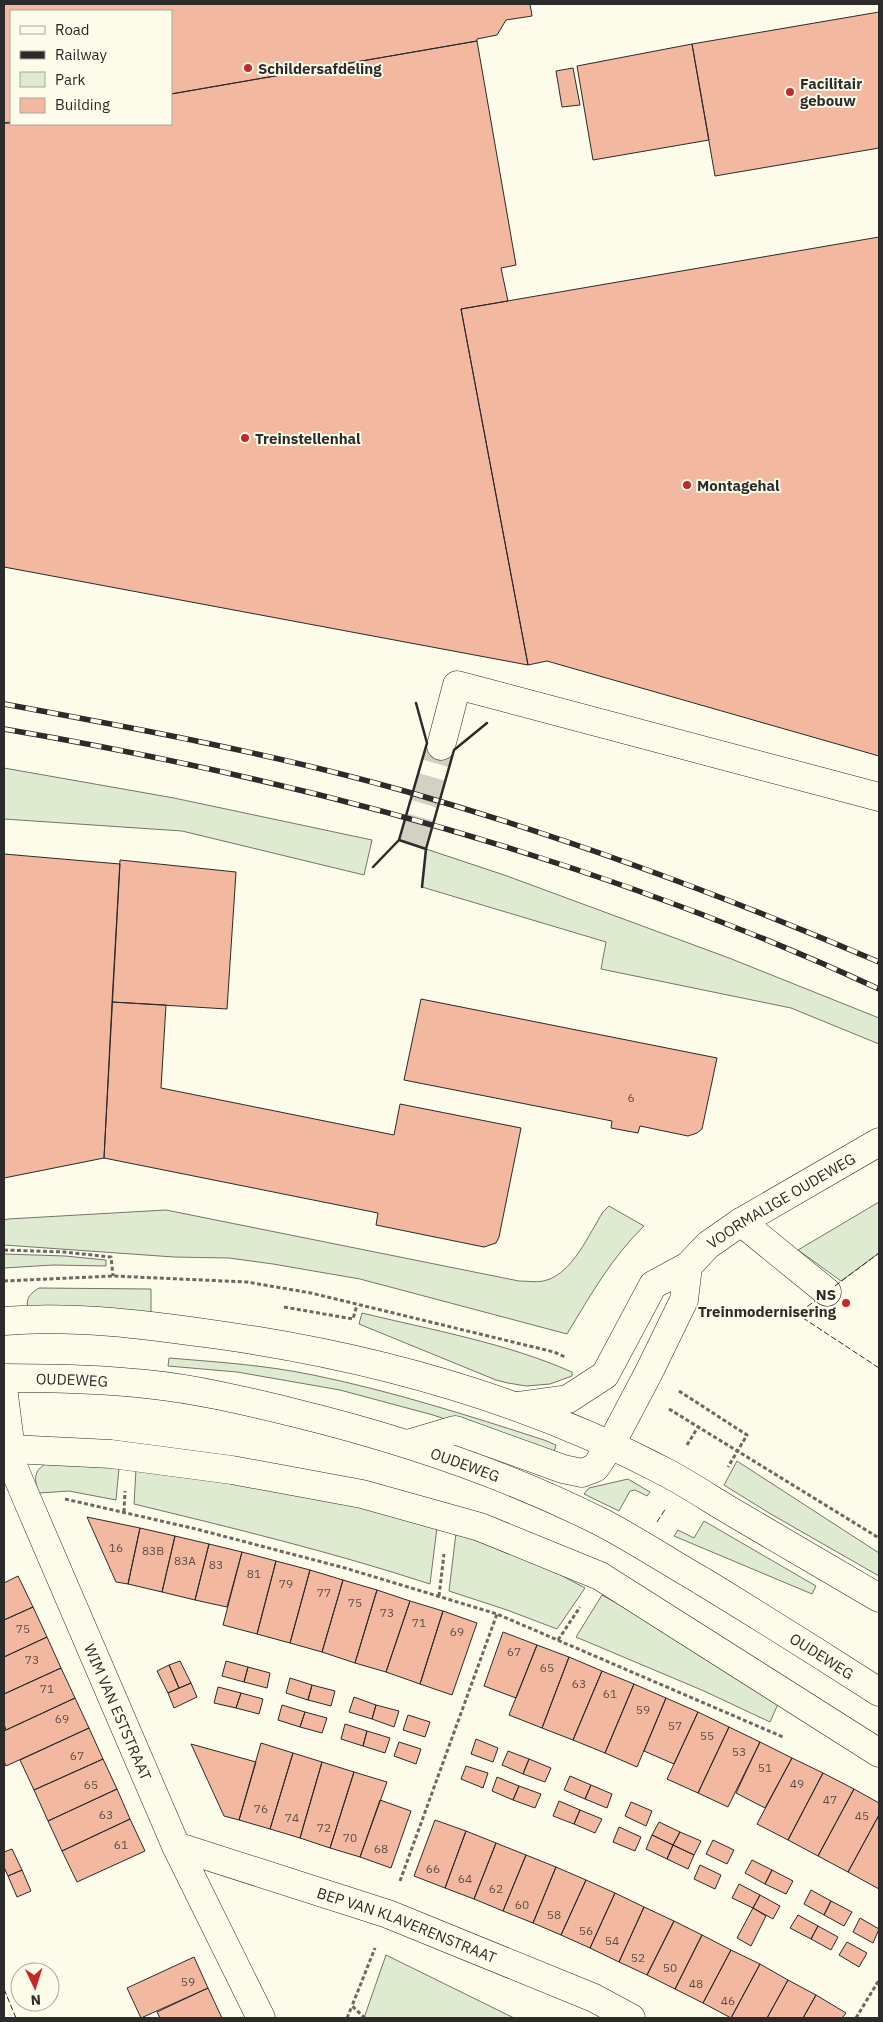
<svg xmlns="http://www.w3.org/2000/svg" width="883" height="2022" font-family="'IBM Plex Sans',sans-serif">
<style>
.green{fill:#deebd1;stroke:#74746e}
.building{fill:#f2b8a0;stroke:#2b2b2b}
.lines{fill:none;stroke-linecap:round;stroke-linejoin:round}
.minor-tunnel{stroke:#d3d1c4;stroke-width:28;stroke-dasharray:28 14;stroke-linecap:butt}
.minor-casing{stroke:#2b2b2b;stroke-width:29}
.major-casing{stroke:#2b2b2b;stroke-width:29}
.path{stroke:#6a6964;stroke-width:3;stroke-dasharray:4 2.5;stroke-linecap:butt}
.minor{stroke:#fdfbea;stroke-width:28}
.major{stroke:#fdfbea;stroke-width:28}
.rail-casing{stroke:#2b2b2b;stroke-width:5.5}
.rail{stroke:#fdfbea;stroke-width:4;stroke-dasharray:11;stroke-linecap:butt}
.fence{stroke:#2b2b2b;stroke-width:1;stroke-dasharray:6 2.5;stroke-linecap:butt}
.wall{stroke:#2b2b2b;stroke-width:2.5}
.poi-dot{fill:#c62828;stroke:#fdfbea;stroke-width:2}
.labels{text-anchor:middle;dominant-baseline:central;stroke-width:4;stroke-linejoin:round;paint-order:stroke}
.number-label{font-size:12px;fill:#5d4e48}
.poi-label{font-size:15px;font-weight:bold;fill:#2b2b2b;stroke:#fdfbea;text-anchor:start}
.street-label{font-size:15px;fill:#2b2b2b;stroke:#fdfbea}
</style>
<rect width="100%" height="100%" fill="#fdfbea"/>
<path class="green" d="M4,768L174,798L372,840L364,875L182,831L4,819Z
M426,849L507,876L729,958L879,1018V1044L791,1008L601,969L606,942L422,887Z
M879,1202V1253L841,1281L798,1250Z
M609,1206L644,1226C612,1257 590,1296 567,1334L360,1279L273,1264L229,1258L174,1257L4,1245V1220L8,1219L166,1210L519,1281C528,1281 538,1283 547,1280C573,1272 589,1234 603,1212Z
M4,1254L65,1256L106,1260V1266L53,1265L4,1268Z
M39,1288L151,1289V1313L28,1307C25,1298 32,1292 39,1288Z
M362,1313C432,1330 506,1343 572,1372V1376L550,1384L526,1386L508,1383L496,1380L359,1324Z
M169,1358C217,1362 265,1365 313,1375C391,1391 467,1415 544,1440L556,1445L554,1452L534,1449L433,1415L340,1390L237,1372L168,1366Z
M737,1461L879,1553V1576L769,1513L724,1485Z
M47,1463L119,1468L116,1500L69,1491L39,1493C34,1479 33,1471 47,1463Z
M136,1469L300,1492L437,1527L430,1584C332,1552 233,1528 134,1504Z
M628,1479L650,1492L647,1496L635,1490L630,1491L619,1511L584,1494L589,1488Z
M704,1521L816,1586L812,1594L674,1536L678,1530L694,1538Z
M456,1533L546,1567L585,1588L557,1629L507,1610L449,1591Z
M602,1595L643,1618L778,1704L770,1722L704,1691L576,1637Z
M386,1955L514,2018H364Z"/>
<path class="building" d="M4,4H530L532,16L506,20L497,35L477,39V41L171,94V11H11V122L4,123Z
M879,12V148L715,176L692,44Z
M477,41L516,265L501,268L508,301L461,309L528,665L4,567V123L171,124V94Z
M692,44L709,140L593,160L577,66Z
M573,68L580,105L562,107L556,71Z
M879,237V756L547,661L528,665L461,309Z
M4,854L120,864L104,1158L4,1178Z
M120,860L236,872L227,1009L112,1002Z
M421,999L717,1058L702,1129L697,1133L688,1136L640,1126L638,1133L611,1128L612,1121L404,1080Z
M112,1002L166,1005L161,1088L394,1135L400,1104L521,1128L499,1237L496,1243L484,1247L376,1225L378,1213L104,1158Z
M87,1517L140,1528L128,1584L116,1582Z
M140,1528L175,1536L162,1592L128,1584Z
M175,1536L209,1544L195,1600L162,1592Z
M209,1544L242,1552L227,1607L195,1600Z
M242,1552L276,1561L257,1634L223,1625Z
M276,1561L310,1570L290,1643L257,1634Z
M310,1570L343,1580L322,1652L290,1643Z
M18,1576L33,1607L4,1620V1583Z
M343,1580L377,1590L355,1663L322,1652Z
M377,1590L410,1601L386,1672L355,1663Z
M410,1601L443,1611L420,1684L386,1672Z
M33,1607L47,1637L4,1657V1620Z
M443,1611L477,1623L452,1695L420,1684Z
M503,1632L537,1645L516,1698L484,1686Z
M47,1637L61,1668L4,1694V1657Z
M537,1645L569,1657L542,1728L509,1715Z
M569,1657L602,1671L573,1740L542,1728Z
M180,1661L191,1683L179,1688L169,1665Z
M226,1661L248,1667L244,1682L222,1676Z
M169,1665L179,1688L168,1693L157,1671Z
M248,1667L270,1673L267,1688L244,1682Z
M61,1668L75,1698L6,1730L4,1724V1694Z
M602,1671L634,1684L605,1753L573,1740Z
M290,1678L312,1685L308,1700L286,1693Z
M191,1683L197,1697L174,1708L168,1693Z
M634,1684L666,1698L637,1767L605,1753Z
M312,1685L335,1691L331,1706L308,1700Z
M218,1687L241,1693L236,1708L214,1703Z
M241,1693L263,1699L259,1714L236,1708Z
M354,1697L376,1705L372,1719L349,1712Z
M75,1698L89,1728L6,1766L4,1761V1731Z
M666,1698L698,1712L674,1764L644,1751Z
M282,1705L305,1712L300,1727L278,1720Z
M376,1705L399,1711L394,1727L372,1719Z
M305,1712L327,1718L322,1733L300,1727Z
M698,1712L729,1727L698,1793L667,1779Z
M408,1715L430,1722L425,1737L403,1730Z
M345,1724L367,1731L363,1746L341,1739Z
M729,1727L760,1742L728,1807L698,1793Z
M89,1728L103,1759L34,1790L20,1760Z
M367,1731L390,1738L385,1753L363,1746Z
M476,1739L498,1748L493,1762L471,1754Z
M399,1742L421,1749L416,1764L394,1756Z
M760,1742L792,1758L765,1808L736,1793Z
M261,1743L293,1753L270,1829L239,1820Z
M191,1744L256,1762L239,1820L224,1816Z
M508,1751L529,1759L523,1774L502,1765Z
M293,1753L322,1762L300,1838L270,1829Z
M792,1758L823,1773L788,1840L757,1824Z
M103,1759L117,1789L48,1821L34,1790Z
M529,1759L551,1768L545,1782L523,1774Z
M322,1762L354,1772L330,1848L300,1838Z
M466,1766L488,1773L483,1788L461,1779Z
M354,1772L387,1782L360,1857L330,1848Z
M823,1773L854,1789L818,1856L788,1840Z
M570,1776L591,1785L585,1799L564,1790Z
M497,1777L519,1786L513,1800L492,1791Z
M591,1785L612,1794L607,1808L585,1799Z
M519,1786L541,1794L535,1808L513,1800Z
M117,1789L130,1819L62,1851L48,1821Z
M854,1789L879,1803V1815L848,1872L818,1856Z
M380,1800L411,1811L391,1868L360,1857Z
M559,1801L580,1810L574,1824L553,1816Z
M631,1802L652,1811L646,1826L625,1816Z
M580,1810L602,1819L595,1833L574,1824Z
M879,1815V1889L848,1872Z
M130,1819L145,1851L77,1882L62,1851Z
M435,1820L466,1831L445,1888L414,1876Z
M659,1822L680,1832L673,1845L652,1835Z
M619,1827L641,1837L635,1851L613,1842Z
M466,1831L496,1843L474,1899L445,1888Z
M680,1832L701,1841L694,1855L673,1845Z
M652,1835L673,1845L667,1859L646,1849Z
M713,1840L734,1850L727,1864L706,1854Z
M496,1843L526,1855L503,1911L474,1899Z
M673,1845L694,1855L688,1869L667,1859Z
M12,1849L22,1870L8,1876L4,1867V1852Z
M526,1855L556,1867L533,1923L503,1911Z
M752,1860L772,1870L765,1884L745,1873Z
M700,1865L721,1875L715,1889L694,1879Z
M556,1867L586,1880L561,1935L533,1923Z
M22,1870L31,1891L17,1897L8,1876Z
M772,1870L793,1881L786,1894L765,1884Z
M586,1880L615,1893L590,1948L561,1935Z
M739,1884L760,1895L753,1908L732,1898Z
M811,1890L831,1901L824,1915L804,1904Z
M615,1893L644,1907L619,1962L590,1948Z
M760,1895L780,1906L773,1919L753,1908Z
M831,1901L852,1912L844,1926L824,1915Z
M644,1907L674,1921L647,1975L619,1962Z
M753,1908L766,1916L751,1946L737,1938Z
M798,1915L818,1926L811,1939L790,1928Z
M860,1918L879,1929L873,1943L853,1932Z
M674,1921L702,1935L675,1989L647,1975Z
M818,1926L838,1937L831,1950L811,1939Z
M702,1935L731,1950L703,2003L675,1989Z
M847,1942L867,1953L859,1967L839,1955Z
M731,1950L760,1964L731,2018L703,2003Z
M194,1957L208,1988L141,2018L127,1988Z
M760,1964L788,1980L767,2018H731Z
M788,1980L816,1995L803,2018H767Z
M208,1988L222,2018H160L157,2012Z
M816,1995L846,2013L842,2018H803Z"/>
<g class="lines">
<path class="minor-tunnel" d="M412,844L441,746"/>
<g class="minor-casing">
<g id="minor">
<path d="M441,746L457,685L879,797"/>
<path d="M741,1222L827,1292"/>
<path id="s1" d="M4,1395L13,1466L26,1497L176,1846L261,2018"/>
<path id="s2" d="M517,1406L568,1399L605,1375L653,1285L688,1266L708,1245L741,1222L879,1142"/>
<path d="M610,1446L649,1372L684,1300L688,1266"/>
<path d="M11,1449L111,1454L232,1470L362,1494L480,1527L600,1576L879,1753"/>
<path id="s3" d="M176,1846L388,1914L594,1998L631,2018"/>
</g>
</g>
<g class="major-casing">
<g id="major">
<path d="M4,1321C75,1315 148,1325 219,1335C375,1357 529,1400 669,1474C691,1486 712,1500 734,1513C782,1541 831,1570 879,1598"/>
<path id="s4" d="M4,1378C51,1378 99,1379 146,1384C196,1389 246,1401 295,1413C401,1439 506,1474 603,1523C637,1541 669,1562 702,1581C761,1617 820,1654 879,1692"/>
<path d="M408,1444L455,1430L563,1469L582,1473L595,1468L610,1446"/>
</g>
</g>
<path class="path" d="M4,1250L64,1252L111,1257L113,1276
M4,1281L113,1276L247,1282L311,1293L554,1352L565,1357
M284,1307L353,1319L357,1305
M679,1391L747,1435L728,1467
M669,1409L879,1538
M687,1445L698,1427
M65,1499L196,1529L345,1568L497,1614L783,1737
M124,1512L125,1491
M439,1596L444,1554
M558,1640L580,1607
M400,1881L497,1614
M347,2018L352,2006
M365,2018L352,2006L375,1948
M856,2018L879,1980"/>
<use href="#minor" class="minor"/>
<use href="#major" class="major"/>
<g class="rail-casing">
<path id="rail" d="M4,704C139,729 275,754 408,792C569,838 725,896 879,962
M4,729C303,780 603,861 879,989"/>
</g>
<use href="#rail" class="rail"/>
<path class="fence" d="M835,1286L879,1253
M819,1298L797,1314L879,1368
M657,1522L666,1508
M4,1989L16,2018"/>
<path class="wall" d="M399,840L426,849
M373,867L399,840L427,743L416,703
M422,887L426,849L454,750L487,723"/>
</g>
<g class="poi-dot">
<circle cx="248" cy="68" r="5"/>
<circle cx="790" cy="92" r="5"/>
<circle cx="245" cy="438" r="5"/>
<circle cx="687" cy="485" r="5"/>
<circle cx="846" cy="1303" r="5"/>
</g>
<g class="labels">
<g class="number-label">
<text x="631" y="1097">6</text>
<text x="116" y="1547">16</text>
<text x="153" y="1550">83B</text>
<text x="185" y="1560">83A</text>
<text x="216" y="1564">83</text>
<text x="254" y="1573">81</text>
<text x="286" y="1583">79</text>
<text x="324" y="1592">77</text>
<text x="355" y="1602">75</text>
<text x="387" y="1612">73</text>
<text x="419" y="1622">71</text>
<text x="23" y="1628">75</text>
<text x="457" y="1631">69</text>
<text x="514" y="1651">67</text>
<text x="32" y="1659">73</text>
<text x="547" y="1667">65</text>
<text x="579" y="1683">63</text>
<text x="47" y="1688">71</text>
<text x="610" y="1693">61</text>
<text x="643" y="1709">59</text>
<text x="62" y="1718">69</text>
<text x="675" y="1725">57</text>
<text x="707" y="1735">55</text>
<text x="739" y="1751">53</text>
<text x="77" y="1755">67</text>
<text x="765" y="1767">51</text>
<text x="797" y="1783">49</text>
<text x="91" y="1784">65</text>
<text x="830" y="1799">47</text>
<text x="261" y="1808">76</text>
<text x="106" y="1814">63</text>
<text x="862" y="1815">45</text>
<text x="292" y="1817">74</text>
<text x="324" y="1827">72</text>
<text x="350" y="1837">70</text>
<text x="121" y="1844">61</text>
<text x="381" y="1848">68</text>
<text x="433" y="1868">66</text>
<text x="465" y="1878">64</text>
<text x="496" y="1888">62</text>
<text x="522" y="1904">60</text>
<text x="554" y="1914">58</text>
<text x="586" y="1930">56</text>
<text x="612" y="1940">54</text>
<text x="638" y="1957">52</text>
<text x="670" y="1967">50</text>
<text x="188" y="1981">59</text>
<text x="696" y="1983">48</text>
<text x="728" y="2000">46</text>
</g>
<g class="poi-label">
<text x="258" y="68">Schildersafdeling</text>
<text x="800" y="83">Facilitair<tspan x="800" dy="17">gebouw</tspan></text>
<text x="255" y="438">Treinstellenhal</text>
<text x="697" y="485">Montagehal</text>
<text x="836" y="1294" text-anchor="end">NS<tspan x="836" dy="17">Treinmodernisering</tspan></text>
</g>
<g class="street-label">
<text stroke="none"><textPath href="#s2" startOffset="352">VOORMALIGE OUDEWEG</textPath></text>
<text stroke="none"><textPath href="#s4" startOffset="68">OUDEWEG</textPath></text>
<text stroke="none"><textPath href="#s4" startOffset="472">OUDEWEG</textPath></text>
<text stroke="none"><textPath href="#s4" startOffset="878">OUDEWEG</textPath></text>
<text stroke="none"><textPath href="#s1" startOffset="339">WIM VAN ESTSTRAAT</textPath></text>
<text stroke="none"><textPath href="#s3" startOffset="244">BEP VAN KLAVERENSTRAAT</textPath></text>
</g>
</g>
<rect width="883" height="2022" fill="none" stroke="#2b2b2b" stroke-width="10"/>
<rect x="10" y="10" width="162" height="115" fill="#fdfbea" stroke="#a9a89e"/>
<rect x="20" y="26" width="25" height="8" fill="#fdfbea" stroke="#a9a89e"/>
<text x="55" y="35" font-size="15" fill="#2b2b2b">Road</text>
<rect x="20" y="51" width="25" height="8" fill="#2b2b2b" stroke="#a9a89e"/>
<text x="55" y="60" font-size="15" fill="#2b2b2b">Railway</text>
<rect x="20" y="72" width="25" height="15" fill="#deebd1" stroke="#a9a89e"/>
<text x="55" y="85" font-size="15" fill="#2b2b2b">Park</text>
<rect x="20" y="98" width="25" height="15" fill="#f2b8a0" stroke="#a9a89e"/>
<text x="55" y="110" font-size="15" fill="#2b2b2b">Building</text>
<g transform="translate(35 1987) rotate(176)"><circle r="24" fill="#fdfbea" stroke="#a9a89e"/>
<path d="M0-4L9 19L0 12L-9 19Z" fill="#c62828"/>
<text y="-8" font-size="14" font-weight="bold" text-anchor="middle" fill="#2b2b2b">N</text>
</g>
</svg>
